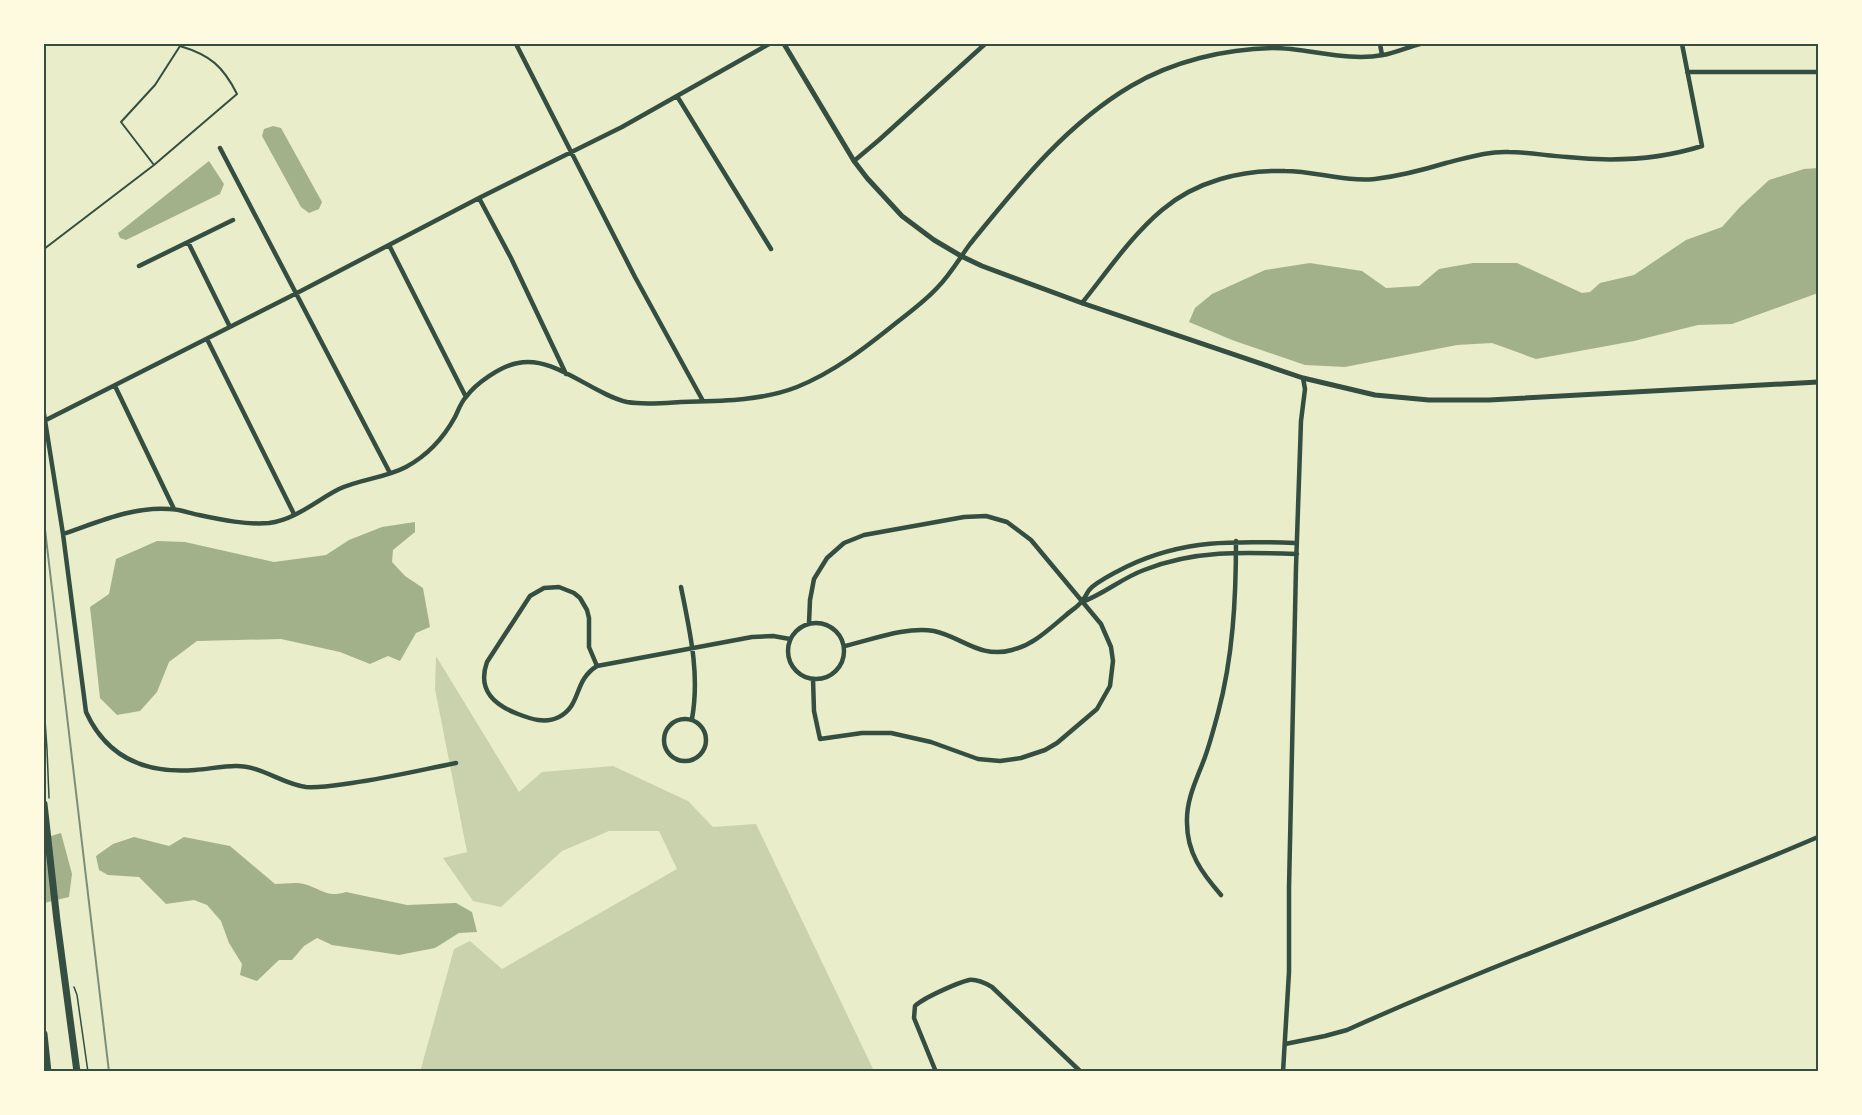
<svg xmlns="http://www.w3.org/2000/svg" width="1862" height="1115" font-family="'PT Sans',sans-serif">
<style>
.green{fill:#cad2ad}
.water{fill:#a3b18a}
.lines{fill:none;stroke-linecap:round;stroke-linejoin:round}
.path{stroke:#344e41;stroke-width:1.5}
.service{stroke:#344e41;stroke-width:2}
.minor{stroke:#344e41;stroke-width:4.5}
.tertiary{stroke:#344e41;stroke-width:5}
.primary{stroke:#344e41;stroke-width:7}
.rail{stroke:#7c8e77;stroke-width:2}
.neatline{fill:none;stroke:#344e41;stroke-width:2}
</style>
<rect width="100%" height="100%" fill="#e9edc9"/>
<path class="green" d="M436,656L519,792L542,772L613,766L688,801L713,827L756,824L874,1071L420,1072L454,949L470,941L502,969L677,869L659,831H609L562,851L501,907L473,901L443,858L467,852L435,689Z"/>
<path class="water" d="M273,126L281,128L322,202L319,209L309,213L301,207L262,136L264,129Z
M209,161L224,184L220,194L126,240L120,238L118,233Z
M1818,168V293L1732,324L1698,325L1634,341L1536,359L1492,343L1457,345L1345,367L1305,365L1232,340L1189,322L1195,308L1212,294L1265,270L1310,263L1362,271L1386,288L1419,286L1439,269L1473,263H1517L1582,293L1590,292L1600,283L1634,275L1686,240L1722,227L1740,207L1769,180L1804,169Z
M415,522V532L393,550L392,562L405,576L423,588L430,627L416,633L400,661L388,656L370,664L340,652L281,639L197,641L169,662L157,692L140,711L117,715L100,698L90,607L109,594L116,559L157,541L185,542L274,562L326,555L349,540L382,527Z
M61,833L72,874L69,897L44,903V838Z
M134,837L169,846L184,837L230,846L275,884C284,884 296,882 304,884C322,889 326,898 346,892L407,905L456,903L472,912L477,932L459,933L435,948L399,955L332,945L317,938L304,946L292,960H279L257,981L240,975L242,964L229,943L221,921L207,905L194,900L166,904L139,877L108,875L99,870L96,856L113,844Z"/>
<g class="lines">
<path class="path" d="M44,706L47,749L49,798
M74,987L77,995L88,1072"/>
<path class="service" d="M154,165L121,122L155,85L180,46L179,44
M44,249L154,165L237,94C223,66 210,55 180,46"/>
<path class="minor" d="M516,44L635,277L703,401
M1380,44L1382,55
M1687,72H1818
M677,96L771,249
M220,148L390,473
M854,161L879,140L985,44
M479,198L511,258L566,374
M188,242L230,327
M389,245L466,397
M139,266L233,220
M1082,303C1107,272 1131,236 1162,210C1196,181 1241,170 1285,171C1315,171 1345,182 1375,179C1400,176 1423,170 1446,163C1467,158 1487,151 1509,152C1528,152 1548,156 1567,157C1613,162 1658,160 1702,146L1682,44
M207,339L294,514
M115,386L174,509
M44,414L63,534L86,712C107,758 145,774 195,770C209,769 222,766 236,766C262,766 282,784 306,787C322,788 337,785 352,783C387,778 421,770 456,763
M44,421L297,293L479,198L622,127L769,44
M63,534C96,523 133,506 169,509C179,509 189,513 199,515C222,520 247,525 269,523C295,520 317,500 339,489C361,479 385,478 406,467C428,455 443,439 455,417C458,411 461,402 466,397C476,383 501,366 518,363C554,355 592,394 627,402C644,405 664,403 681,402C720,401 761,401 797,387C834,372 865,348 896,323C910,312 925,301 937,288C950,275 959,259 970,244C1018,185 1065,125 1131,86C1173,61 1225,49 1273,48C1309,48 1346,62 1383,55C1395,53 1408,47 1420,44
M681,587C690,632 700,674 692,719
M1082,602C1104,594 1122,578 1144,570C1194,550 1244,552 1297,554
M788 651a28 28 0 1 1 56 0a28 28 0 1 1-56 0Z
M809,623L810,600L814,579L827,558L844,543L864,535L964,517L986,516L1007,522L1031,540L1101,624L1111,647L1113,661L1110,686L1097,709L1057,743L1045,750L1021,758L1000,761L978,759L931,742L891,733H862L820,739L814,711L813,679
M845,646C871,640 907,626 934,631C962,637 980,659 1012,650C1033,645 1048,630 1065,616C1070,611 1078,607 1082,601C1086,597 1087,591 1092,587C1103,578 1116,572 1128,566C1184,539 1236,541 1297,543
M597,666L589,647V618L587,610L580,598L574,593L559,587L544,588L530,596L487,662C477,690 494,705 518,714C531,719 545,724 559,717C582,705 573,681 597,666L752,637L773,636L790,639
M664 740a21 21 0 1 1 42 0a21 21 0 1 1-42 0Z
M1221,895C1202,873 1187,853 1187,823C1186,799 1197,779 1205,757C1210,743 1214,728 1218,713C1233,657 1236,599 1236,541
M1285,1044L1325,1036L1347,1030C1502,960 1662,904 1818,837
M936,1072L914,1018L915,1006C923,998 957,983 969,980C977,979 985,983 992,987L1081,1072
M1283,1072L1289,972V888L1296,567L1301,421L1305,389L1303,378"/>
<path class="tertiary" d="M784,44L854,161L867,178L902,216L934,240L961,256L982,266L1082,303L1303,378L1375,395L1429,400H1489L1818,382"/>
<path class="primary" d="M44,804L57,921L77,1072
M44,1034L48,1072"/>
<path class="rail" d="M44,521L109,1072"/>
</g>
<rect width="1862" height="1115" fill="none" stroke="#fefae0" stroke-width="90"/>
<rect x="45" y="45" width="1772" height="1025" class="neatline"/>
</svg>
